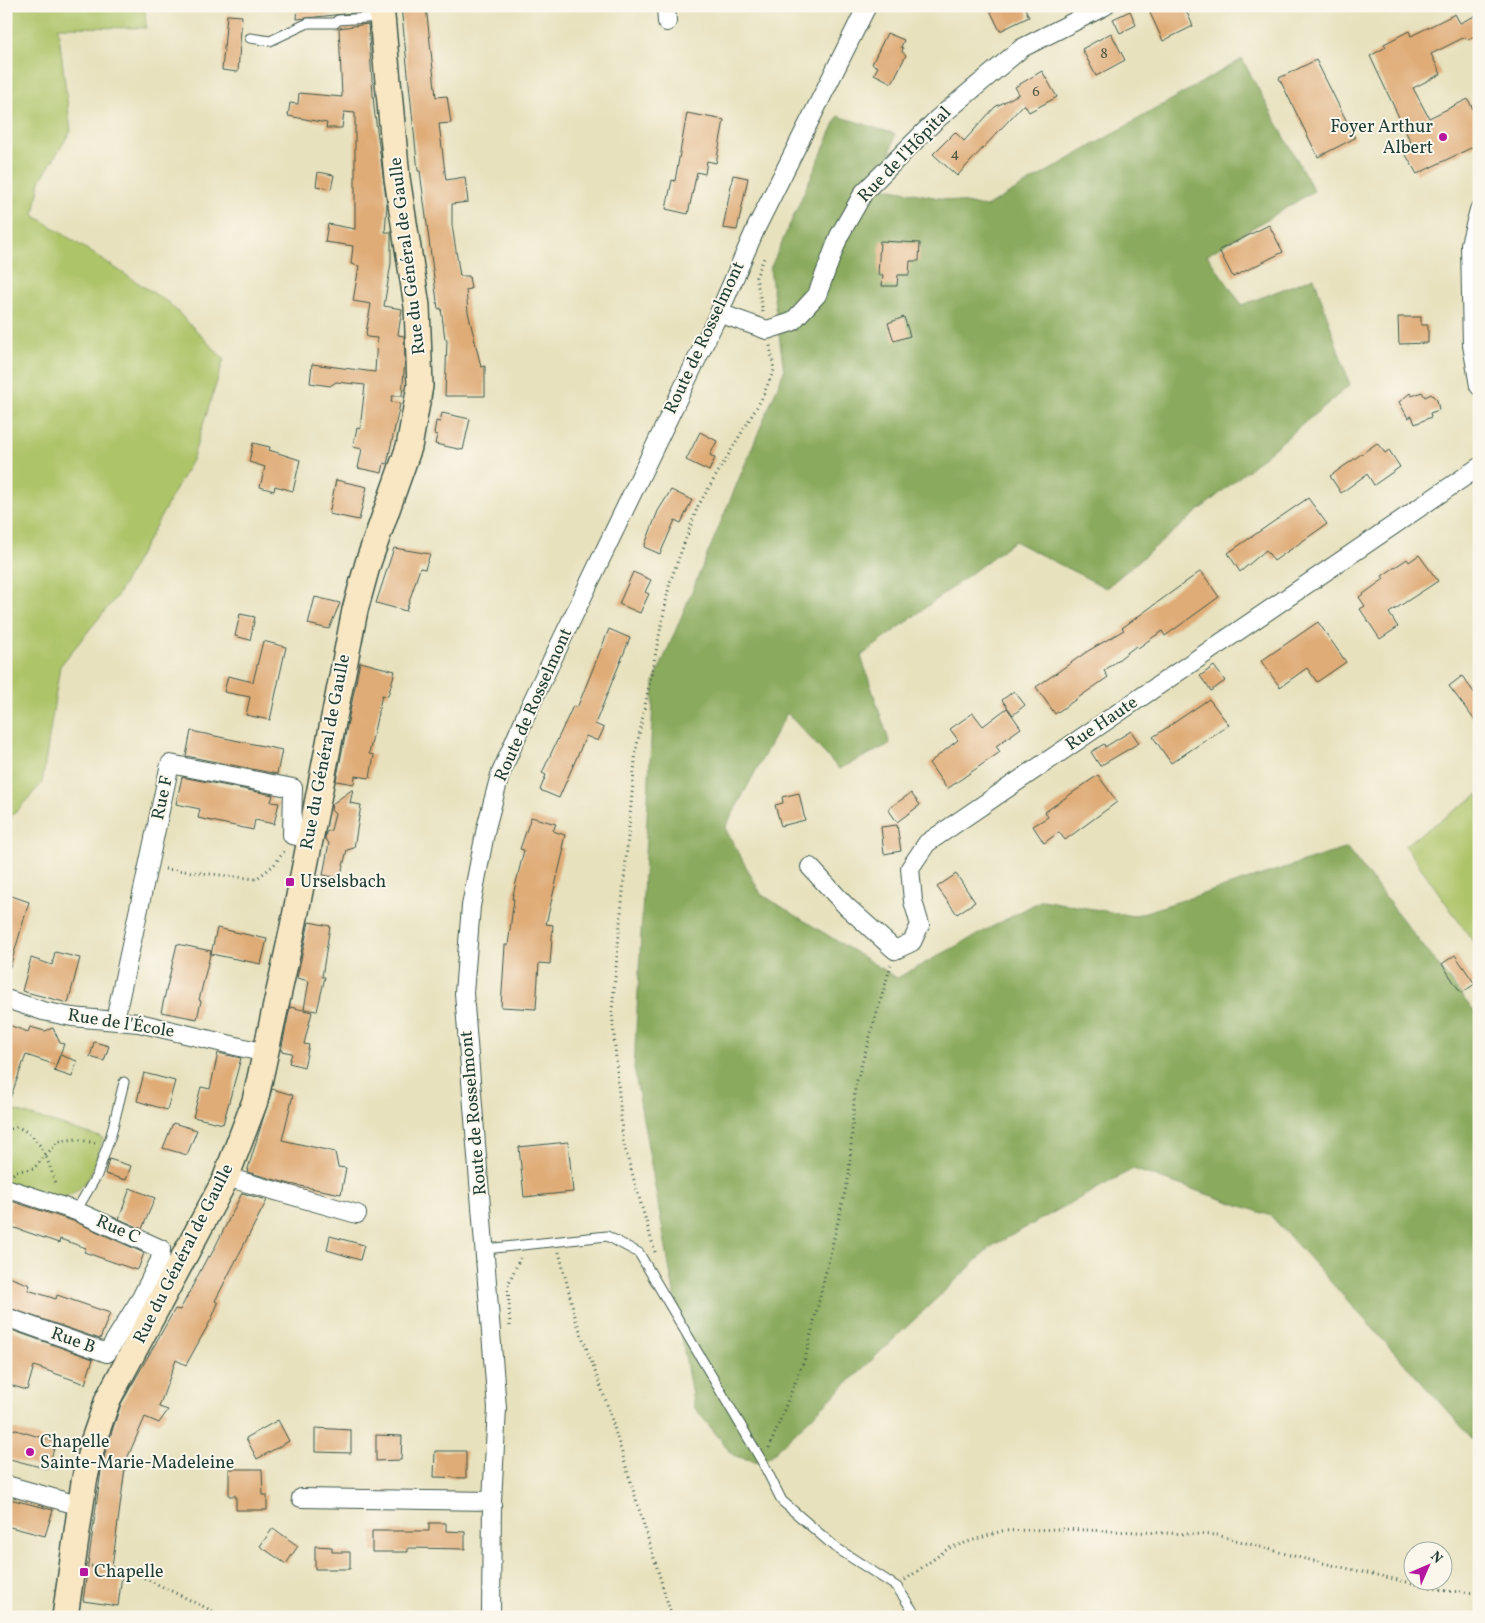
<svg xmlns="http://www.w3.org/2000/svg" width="1485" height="1623" font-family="Vollkorn,serif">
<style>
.green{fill:#aec469;stroke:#66804e}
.forest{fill:#8aaa5d;stroke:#547448}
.building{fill:#dfab76}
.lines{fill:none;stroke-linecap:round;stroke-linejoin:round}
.service-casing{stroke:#3d5649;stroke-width:11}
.minor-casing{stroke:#3d5649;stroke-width:20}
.secondary-casing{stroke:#3d5649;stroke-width:28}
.path{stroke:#3d5649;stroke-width:3;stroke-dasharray:1 4;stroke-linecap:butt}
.service{stroke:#fff;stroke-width:9}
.minor{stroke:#fff;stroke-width:18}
.secondary{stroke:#f9e7c3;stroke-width:25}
.poi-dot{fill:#b5179e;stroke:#fbf7ec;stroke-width:2}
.labels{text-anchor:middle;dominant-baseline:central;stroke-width:4;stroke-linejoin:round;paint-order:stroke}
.number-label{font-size:15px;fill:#4f5844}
.poi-label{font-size:18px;fill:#1f3d34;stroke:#fbf7ec;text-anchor:start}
.street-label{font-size:18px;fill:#1f3d34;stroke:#fbf7ec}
</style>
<rect width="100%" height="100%" fill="#fbf7ec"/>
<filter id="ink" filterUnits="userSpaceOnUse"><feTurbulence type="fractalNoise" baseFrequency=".02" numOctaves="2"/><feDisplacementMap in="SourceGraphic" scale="10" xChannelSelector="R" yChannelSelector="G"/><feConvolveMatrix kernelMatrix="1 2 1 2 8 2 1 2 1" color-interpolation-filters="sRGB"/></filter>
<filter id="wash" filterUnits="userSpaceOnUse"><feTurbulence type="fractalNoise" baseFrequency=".0096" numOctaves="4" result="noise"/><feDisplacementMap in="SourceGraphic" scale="20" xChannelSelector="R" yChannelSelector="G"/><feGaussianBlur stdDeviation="1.12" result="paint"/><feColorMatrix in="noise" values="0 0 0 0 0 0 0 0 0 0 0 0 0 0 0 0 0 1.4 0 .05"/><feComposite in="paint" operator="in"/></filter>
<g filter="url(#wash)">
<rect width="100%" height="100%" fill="#e7e1bd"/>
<path class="green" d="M6,6H145L146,28L58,27L71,131L40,181L34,215L169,303L224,359L192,460L117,596L60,666L42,783L16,812L6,819Z
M1479,794V950L1405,845Z
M6,1108L103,1138C93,1169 93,1187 58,1200L6,1183Z"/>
<path class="forest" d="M1242,59L1314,191L1207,255L1242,305L1314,277L1350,385L1106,588L1014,541L861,656L890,744L839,769L787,713L725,828L761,894L897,978L1042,900L1133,916L1347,848L1479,1018V1446L1271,1216L1133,1169L992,1246L763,1463L734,1456L694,1407L634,1068L654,682L784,371L770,269L838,116L895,134L882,187L986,207Z"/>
<g id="blocks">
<path class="building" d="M298,6H362V12L297,19Z
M401,6H426L436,97L447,96L451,123L439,124L446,180L465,177L468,202L452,204V225L460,276H469L471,289L466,290L468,312L481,367L485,366V396H445L447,339H445L441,308L438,309L420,171H418Z
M988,6H1024L1029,17L1000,31Z
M1165,6H1184L1193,26L1163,41L1150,13Z
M1130,11L1136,25L1120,33L1113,19Z
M1455,14L1460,23L1479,14V34L1467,40L1465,37L1431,54L1441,74L1413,88L1429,118L1468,99L1479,122V144L1417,174L1403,150L1412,145L1370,56L1386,47L1384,44L1409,31L1411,36Z
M227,15L242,16L238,72L222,70Z
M368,24L374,108L387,205L385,232H391V263L384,306L402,309L398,335L404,336L405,359L402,396H392L391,402L400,404L387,464L384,463L382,473L358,468L362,449L353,447L357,428L360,429L365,385L336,382L330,386L310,383L312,364L375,372L377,338L367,337L366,333L371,304L353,301L359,266L351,264L353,246L325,242L328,224L355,229V113L344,112L342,128H326L327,123L288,116L290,103L298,104L299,93L342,97L339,28Z
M887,33L904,40L901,47L903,48L902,52L906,55L892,83L874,74L878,67L872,64Z
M1111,33L1125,60L1096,76L1082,49Z
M1316,60L1355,138L1318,157L1279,78Z
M1042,71L1057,97L1029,112L1024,104L957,176L933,154L955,132L964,141L995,107L1019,94L1015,87Z
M687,113L724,120L716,163L707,161L705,174L697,172L688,214L666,209L672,180L675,181Z
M318,172L334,175L331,189L316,186Z
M733,175L748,178L737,230L723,228Z
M1269,225L1283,252L1233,277L1219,250Z
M880,241L920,243L919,261H910L909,275H898L897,286H882L883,275H878Z
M904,317L910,336L894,341L888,323Z
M1398,317H1421V325H1428V343L1399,344Z
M1422,392L1425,397L1431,394L1437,400L1439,410L1430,413L1431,417L1415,424L1412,416L1408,418L1399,402L1410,393L1412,396Z
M442,413L470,419L463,450L435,444L437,435L434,434L436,421L440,422Z
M700,432L717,441L710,455L715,458L709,471L686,460Z
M253,443L270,447L269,450L300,460L293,491L275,486L274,491L260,487L265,467L249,462Z
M1377,443L1385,453L1389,450L1400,467L1374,485L1367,474L1341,493L1330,476Z
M336,480L367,487L359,520L329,514Z
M671,490L692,500L681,523L675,520L660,554L644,547L658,511Z
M1308,498L1327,524L1274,561L1266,550L1240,572L1228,553Z
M394,548L430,554L425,569L420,568L406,611L376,603Z
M1419,555L1438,581L1389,613L1398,627L1380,639L1360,609L1365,606L1359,597L1384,579L1382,576L1407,559L1409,562Z
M1201,571L1219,597L1165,636L1162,631L1138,648L1136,646L1104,671L1108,677L1055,714L1036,687L1088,651L1124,630L1122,628Z
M633,572L651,580L645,592L649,594L640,613L619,604Z
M315,597L340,603L329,629L308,624Z
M240,614L255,617L250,640L235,636Z
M1318,622L1346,662L1317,682L1307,668L1280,687L1261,661Z
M609,629L630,638L595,724L604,728L598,741L586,736L559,798L540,790L546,775L542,773L573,706L577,708Z
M263,641L286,647L270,720L246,715L250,697L224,692L228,676L253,682Z
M360,662L395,671L388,696L382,695L369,754L374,755L370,778L355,776L354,784L336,781Z
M1214,666L1225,681L1211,691L1200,676Z
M1462,676L1479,699V726L1449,686Z
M1014,691L1025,705L1013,715L1002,700Z
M1209,699L1229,725L1171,763L1153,737Z
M1007,708L1021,728L996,746L1000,752L947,789L929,763L958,740L950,729L973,713L983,726Z
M191,731L282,750L277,774L186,756Z
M1131,731L1139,743L1100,766L1091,752L1104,744L1105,747Z
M1098,775L1117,802L1065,840L1059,832L1044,843L1033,826L1048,817L1045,812Z
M182,777L273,795L271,802L279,803L274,824L255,820L253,830L198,818L200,809L176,804Z
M353,789L350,803L361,805L354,848L347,850L340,878L323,875L329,843L325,839L326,832L331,830L335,814L331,810L332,804Z
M799,793L805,820L781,826L775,805L783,803L782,797Z
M911,793L920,805L897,822L888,809Z
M531,817L556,824L553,831L565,835L562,848H564L546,924L553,925L550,964L539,963L536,1009L501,1007L505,945H508L514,899H512L524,850L520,849Z
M897,825L901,851L884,854L881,827Z
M956,874L975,902L957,914L937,887Z
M9,895L29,902L10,967H6V903Z
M309,922L330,926L322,977H325L317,1011L304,1009L309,981L297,978Z
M217,928L267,939L261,964L211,954Z
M177,944L211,951L199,1000L201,1001L197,1019L161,1012Z
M55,952L80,958L68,1003L22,991L31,958L52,965Z
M1455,955L1475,984L1461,993L1442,964Z
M290,1007L312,1012L304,1044L309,1045L304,1067L289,1063L292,1053L281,1051Z
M6,1024L28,1032L30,1027L45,1031L53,1028L60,1043L64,1044L56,1065L26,1055L8,1104L6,1103Z
M94,1042L109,1046L104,1061L90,1057Z
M218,1053L241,1058L223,1124L193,1117L201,1087L210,1089Z
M60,1055L77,1061L72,1077L54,1071Z
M144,1073L175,1081L167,1110L137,1101Z
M272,1089L293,1095L282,1140L335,1152L338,1167L346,1168L341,1194L290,1184L247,1172Z
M173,1123L197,1130L187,1155L163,1148Z
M568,1142L573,1192L524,1197L519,1147Z
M109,1159L131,1166L126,1180L105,1174Z
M130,1188L155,1198L142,1229L119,1219Z
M242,1193L267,1200L215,1301L218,1303L212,1318L186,1365L176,1360L159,1407L168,1410L159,1423L145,1417L126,1461L111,1575H122L118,1606L83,1601L101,1471L107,1446L121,1404L175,1309L180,1310L208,1256L210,1257Z
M11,1201L76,1222L144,1253L139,1267L136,1270L84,1252L86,1248L60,1239L59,1243L12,1227L13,1223L6,1220Z
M330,1236L364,1245L360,1260L327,1250Z
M6,1276L30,1285L28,1290L56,1299L57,1295L110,1313L100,1339L6,1307Z
M6,1328L93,1359L85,1384L34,1366L27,1390L6,1384V1351L9,1342L6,1340Z
M278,1420L289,1441L257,1459L246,1438Z
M6,1427L56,1442L48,1469L6,1458Z
M315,1428L351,1430V1453L315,1452Z
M376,1435L402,1436L401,1460L376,1461Z
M435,1451H466V1478L434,1477Z
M229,1469H262L263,1495H267V1510H236V1496H229Z
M6,1498L53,1510L45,1536L6,1526Z
M429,1523H446V1531L465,1532V1549L408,1548V1552H372V1531H429Z
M273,1528L298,1546L286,1564L260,1546Z
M315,1546L332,1547V1552H350V1569H315Z"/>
</g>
</g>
<g filter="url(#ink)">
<use href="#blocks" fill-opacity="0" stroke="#3d5649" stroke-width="1"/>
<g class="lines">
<g class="service-casing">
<path id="service" d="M250,38L270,41L308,23H335L338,20L380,17
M76,1211L97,1175L111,1135L124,1082
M485,1249L607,1236L639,1253L763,1463L782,1501L835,1547L897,1587L917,1617"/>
</g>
<g class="minor-casing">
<path id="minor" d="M666,6L667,22
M1479,210L1470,244L1472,345L1479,386
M719,313L767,330L792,322L817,295L839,236L864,192L936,120L1022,48L1105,6
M810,867L846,906L895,950L912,942L920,925L913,901L910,868L927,843L1479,467
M6,999L43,1011L72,1017L139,1023L265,1053
M115,1020L170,764L293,788L292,835L310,839
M226,1177L357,1214
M6,1188L76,1211L161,1249L160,1260L141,1298L158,1307
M6,1317L107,1353L141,1298
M6,1485L81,1506
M301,1498L492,1501
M491,1617L492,1501L497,1408L464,993L471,906L486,828L500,775L529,708L719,313L756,228L867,6"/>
</g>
<g class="secondary-casing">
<path id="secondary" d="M65,1617L84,1482L93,1442L108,1399L225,1180L255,1101L292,932L355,610L368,563L409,447L420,386L417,306L397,178L381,6"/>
</g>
<path class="path" d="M763,312L756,277L765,256
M165,869L256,879L274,865L285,850
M6,1130L17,1127C42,1136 49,1163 56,1186
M13,1174L17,1171L33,1169L59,1141L76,1139L95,1143
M559,1252L576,1320L606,1401L672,1617
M655,1252L623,1142L612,1011L636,750L670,582L698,506L761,400L774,370L770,345
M510,1326L508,1285L520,1258
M769,1448L806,1355L849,1175L855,1087L891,965
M91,1566L132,1572L225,1617
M905,1580L949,1548L1002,1531L1059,1529L1217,1535L1301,1558L1447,1591L1479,1593
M440,1617L475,1616"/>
<use href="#service" class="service"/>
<use href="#minor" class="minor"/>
<use href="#secondary" class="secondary"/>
</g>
</g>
<g class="poi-dot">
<circle cx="1443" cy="137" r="5"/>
<rect x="285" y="877" width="10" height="10" rx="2.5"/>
<circle cx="30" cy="1452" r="5"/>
<rect x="79" y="1567" width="10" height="10" rx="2.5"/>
</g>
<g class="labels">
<g class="number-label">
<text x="1104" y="54">8</text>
<text x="1036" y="92">6</text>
<text x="955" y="154">4</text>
</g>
<g class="poi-label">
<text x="1433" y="127" text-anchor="end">Foyer Arthur<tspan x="1433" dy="21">Albert</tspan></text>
<text x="300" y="882">Urselsbach</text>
<text x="40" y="1442">Chapelle<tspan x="40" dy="21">Sainte-Marie-Madeleine</tspan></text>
<text x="94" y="1572">Chapelle</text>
</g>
<g class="street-label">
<text transform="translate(905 155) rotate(-46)">Rue de l'Hôpital</text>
<text transform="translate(408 256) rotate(-97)">Rue du Général de Gaulle</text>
<text transform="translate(705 338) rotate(-65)">Route de Rosselmont</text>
<text transform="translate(534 705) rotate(-66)">Route de Rosselmont</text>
<text transform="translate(1102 724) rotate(-34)">Rue Haute</text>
<text transform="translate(326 752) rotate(-79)">Rue du Général de Gaulle</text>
<text transform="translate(163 798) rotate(-78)">Rue F</text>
<text transform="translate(121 1024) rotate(9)">Rue de l'École</text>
<text transform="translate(474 1113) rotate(-95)">Route de Rosselmont</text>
<text transform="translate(118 1230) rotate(24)">Rue C</text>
<text transform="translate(184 1254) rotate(-63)">Rue du Général de Gaulle</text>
<text transform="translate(73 1341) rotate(20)">Rue B</text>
</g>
</g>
<rect width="1485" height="1623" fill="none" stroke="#fbf7ec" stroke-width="25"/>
<g transform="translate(1428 1566) rotate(45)"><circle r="24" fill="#fbf7ec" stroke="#a3ada2"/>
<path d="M0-4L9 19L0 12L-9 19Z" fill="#b5179e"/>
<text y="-8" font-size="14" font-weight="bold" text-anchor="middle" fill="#1f3d34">N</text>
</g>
</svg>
